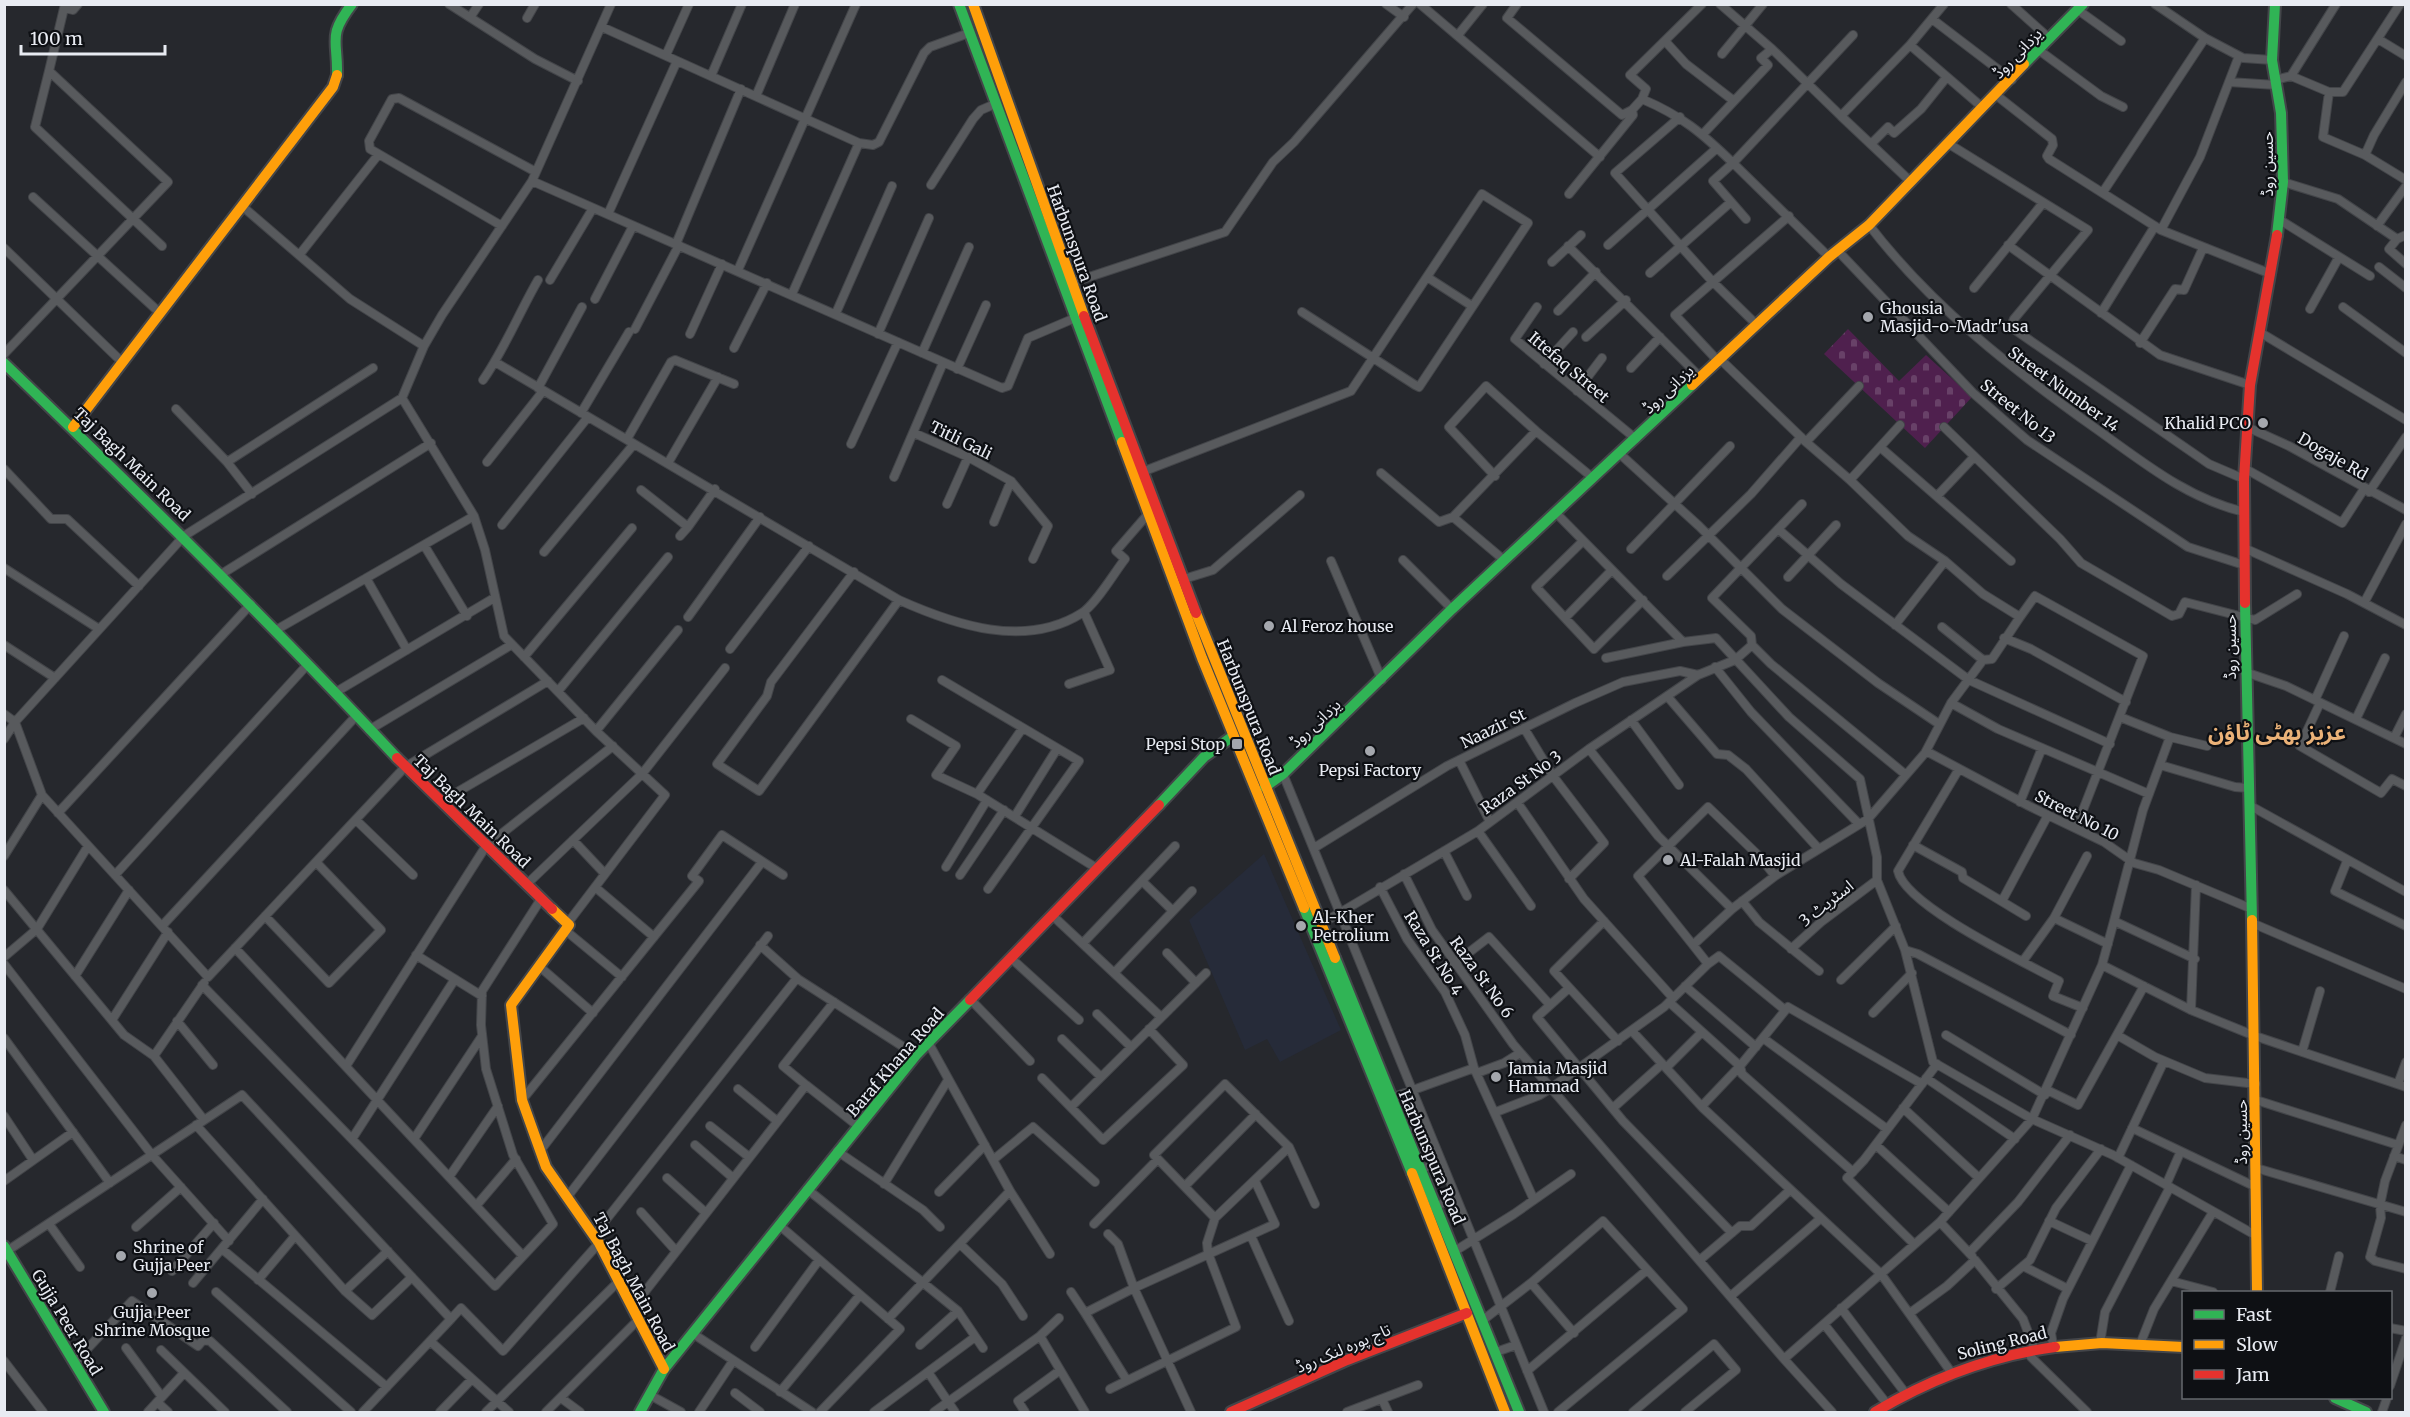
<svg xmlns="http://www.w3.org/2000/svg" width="2410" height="1417" font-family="Merriweather,'Noto Sans Arabic',serif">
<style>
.built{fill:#262b39}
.cemetery{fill:url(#cemetery-stones)}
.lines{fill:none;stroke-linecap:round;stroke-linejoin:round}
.street-casing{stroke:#434549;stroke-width:10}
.fast-casing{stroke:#434549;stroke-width:14}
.slow-casing{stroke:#434549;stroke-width:14}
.jam-casing{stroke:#434549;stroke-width:14}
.street{stroke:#585a5d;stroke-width:8}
.fast{stroke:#30b455;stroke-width:10}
.slow{stroke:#ff9f0a;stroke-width:10}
.jam{stroke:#e5322d;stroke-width:10}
.poi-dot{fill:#a4a7ad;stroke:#0e1014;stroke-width:2}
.labels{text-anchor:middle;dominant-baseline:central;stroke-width:4.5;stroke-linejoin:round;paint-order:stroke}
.street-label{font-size:16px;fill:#e8ebf2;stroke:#0e1014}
.poi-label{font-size:16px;fill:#e8ebf2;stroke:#0e1014;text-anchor:start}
.district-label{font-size:22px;font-weight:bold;fill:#ebb278;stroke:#0e1014}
</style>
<defs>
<pattern id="cemetery-stones" width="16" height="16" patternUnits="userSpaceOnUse" patternTransform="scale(1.5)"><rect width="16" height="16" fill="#4f204e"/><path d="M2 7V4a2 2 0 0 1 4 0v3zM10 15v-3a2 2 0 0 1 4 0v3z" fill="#684168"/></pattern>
</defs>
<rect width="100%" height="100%" fill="#26282d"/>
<path class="built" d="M1264,854L1341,1030L1280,1062L1267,1039L1245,1050L1189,920Z"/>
<path class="cemetery" d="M1848,329L1899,381L1926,355L1972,397L1925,448L1824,354Z"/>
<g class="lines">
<g class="street-casing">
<path id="street" d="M449,4L535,59L578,81
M1386,4L1404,17
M1420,4L1600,157
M1517,4L1507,18L1622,115L1632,110L1642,99C1682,116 1702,133 1733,163L1853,35
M1720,4L1772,49L1841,116
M1944,4L1910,45L1982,107
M2011,4L2050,39
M2155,4L2205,38L2243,58L2272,60
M65,8L73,10L78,4
M2078,10L2121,41
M471,16L479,4
M527,18L535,4
M1932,19L2012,80
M602,27L859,143L873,145L879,142L924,53L930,47L969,33
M1458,35L1483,4
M2378,39L2406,56
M1665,41L1686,64L1734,101
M1910,45L1841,116L1911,182
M2040,51L2101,96L2123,107
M1722,54L1763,4
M666,55L689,4
M49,71L35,127L162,246
M711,76L742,4
M2291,76L2329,92H2343L2400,4
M2275,80L2291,76L2336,4
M2229,82L2276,85
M2406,82L2374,135L2365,155L2406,180
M2329,92L2323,137L2365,155
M1996,95L2052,139L2053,145L2047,156L2049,159L2161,230L2271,274
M756,96L795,4
M1642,99L1646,89L1630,75L1702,4
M1680,117L1615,173L1712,281L1757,325
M1703,134L1768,65L1761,58L1772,49
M1871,144L1888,127L1894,133L1921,109L1946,78
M1949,144L2088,230L2014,319L2011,326L2015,330L2209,464L2244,479
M532,181L1002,388L1008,386L1028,338L1075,318
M2283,182L2338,199L2397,239
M931,185L973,119L981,110L995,104
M2103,192L2205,38
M1569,194L1633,115L1632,110
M33,197L160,313
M242,206L350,299L424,346
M608,214L677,61
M1746,219L1713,181L1733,163L1829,257
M2280,220L2370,276
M1869,225C1931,306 2012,369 2095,428C2143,462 2186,498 2244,512
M502,226L370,149L369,141L392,99L399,98L536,172
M2377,226L2406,186
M2161,230L2200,157L2239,56
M2406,235L2397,239L2389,249L2406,264
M676,244L741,89
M1608,245L1717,148
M2008,245L2160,355L2250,385
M1568,246L1701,378
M4,248L123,363
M1838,251L1973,393L2027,440L2188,547L2244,565
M300,254L378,155
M1552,262L1581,235
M2379,267L2406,288
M738,270L856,4
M1650,273L1731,202
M1427,277L1472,306
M550,280L593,208
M1071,283L1225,232L1273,162L1294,142L1413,4
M1974,288L2043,203
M792,294L859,143
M595,299L633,226
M1537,307L1515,339L1636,439
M2343,307L2406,353
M2310,309L2339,257
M1558,311L1596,272
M836,313L892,186
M2101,313L2155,226
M635,329L679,245
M2261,333L2406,420
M690,334L722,264
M878,334L929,218
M1586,337L1626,300
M2140,343L2175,289L2184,290L2203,248
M734,348L767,283
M922,353L969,247
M4,354L168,182L49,71L65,4
M1721,360L1806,442L1859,386
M495,362L899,600C955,625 1025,649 1082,613C1096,604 1114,573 1125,559L1116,551L1148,514
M1719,362L1675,315L1789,216
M1544,364L1573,332
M1631,368L1660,337
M957,369L986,305
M483,380C504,350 519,313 538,280
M538,388L582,307
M1577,391L1602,358
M402,398L474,516L485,550L504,636L596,731L665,795L567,924
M176,409L227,462L252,494
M581,413L629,332
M1944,427L2060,539L2081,563L2172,616L2179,614L2185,602L2255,620L2297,594
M2247,427L2289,446L2406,510
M914,433L968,457L1011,481L1048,526L1033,559
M627,439L671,362L675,360L734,384
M1806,442L1850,480L1900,425
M851,444L898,342
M1880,447L2011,561
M1620,454L1699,526L1782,609L1878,683L1939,724
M227,462L373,368
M487,462L543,391
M668,463L718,377
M2244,468L2342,523L2364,489
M4,469L51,519H67L139,586
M1142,472L1351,391L1482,194L1528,223L1419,387L1415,385L1302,312
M1381,473L1439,522L1453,517
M1495,476L1449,427L1486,386L1536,431
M894,477L943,363
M1850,480L1908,536L1945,561L1983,594L2020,617L1992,659L1983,660L1951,703L1925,753L1906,775
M641,490L688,527L715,489
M2369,492L2406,437
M1937,496L1974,457
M947,504L968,457
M1555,512L1683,642L1716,638L1789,717L1860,779L1877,857V880L1905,950L1933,1062L2032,1119L2113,1155L2257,1236
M994,522L1011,481
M502,525L588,417
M1778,529L1841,584L1969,680L2110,744
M680,536L688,527
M1582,542L1536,587L1594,649L1643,600
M424,545L467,616
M2244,548L2347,594L2406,625
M1631,549L1730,446
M544,552L634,444
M1403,560L1452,609
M1504,560L1453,517L1536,431L1593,478
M1331,561L1382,680
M4,568L99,629
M854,572L771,682L767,696L717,764L759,791L899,600
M220,575L431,443
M1667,576L1751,494L1801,437
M1788,577L1836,525
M366,578L407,650
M1184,579L1213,570L1300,495
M2364,603L2406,524
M688,617L760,517
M2020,617L2035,596L2143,656L2076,828
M1565,618L1612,570
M1895,625L1945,561
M1942,627L1983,660
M276,630L474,516
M2004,638L2031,649L2126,702
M4,645L55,678
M730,649L809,546
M524,657L632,528
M1606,658L1683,642
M1715,667L1751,712L1858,823
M2245,672L2286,686L2406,744
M942,680L1079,761L988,889
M548,681L405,767L208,977L42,795L15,722L184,536L402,398L424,346L442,315L532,181L611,4
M1069,684L1110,670L1084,612
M559,690L668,557
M336,692L494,598
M1667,696L1717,754L1728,755L1746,769L1818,848
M2315,700L2344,636
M1951,703L1998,729L2149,794
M2320,703L2300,746L2381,793L2392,779L2406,786
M4,714L15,722L4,739
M2120,717L2170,737L2143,810L2114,921L2195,959
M911,719L956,746L936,775L977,794L1098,869
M2356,719L2385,658
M1631,720L1679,785
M1524,728L1553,776L1604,843L1569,879
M369,730L511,645
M596,731L678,630
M2170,737L2207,746
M2394,738L2406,714
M1589,749L1658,836L1732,909L1775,876L1868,819L1906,775L1771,664L1752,645L1751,636L1712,598L1802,504
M1926,751L2029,806L2104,842L2134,863L2159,870L2252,909
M1459,760L1490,822
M2160,765L2235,787L2248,788
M1959,769L1898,871C1905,906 2026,963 2059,981L2053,996L2083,1008
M1283,774L1544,1412
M977,794L1022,729
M442,801L584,718
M1517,802L1584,899L1673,998
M2020,802L2042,748
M2249,805L2406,892
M58,813L251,604
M1015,816L1057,749
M356,820L413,875
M1478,831L1531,906
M573,840L605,874
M1913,845L1962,872L1963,878L2026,916
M1314,848L1447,766L1575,703L1623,682L1680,671L1698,675
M1444,851L1467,896
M4,856L42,795
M2087,856L2054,918L2108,944
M2347,861L2335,891L2406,926
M946,867L987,800
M1404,874L1432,930L1513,1044L1784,1359
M115,875L308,664
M960,875L1004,810
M1142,881L1173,911
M526,885L642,774L725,668
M595,887L654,937
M1380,887L1407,939L1445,992L1465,1035L1474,1068L1534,1200
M4,890L124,1035L154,1056
M1742,901L1759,922L1819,971
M2002,901L2048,815
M1732,909L1693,945L1638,876L1708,807L1760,857L1775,876
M265,916L329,983L381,930L316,862
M1053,916L1161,1017
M1604,921L1554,971L1618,1041
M2114,921L2102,965L2191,1010L2255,1036L2406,1087
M2252,923L2406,989
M1321,924L1478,831L1589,749L1698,675L1735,660L1752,645
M162,926L357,715
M565,930L622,977
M1083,943L1175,846
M760,945L798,979L916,1055
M235,948L523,1256
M1791,949L1821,922L1877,880
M1905,950L1918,954L2071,1035
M1167,953L1196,983
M416,955L482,996
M4,957L37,929L88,846
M1012,959L1079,1020
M2023,961L2054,918
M4,964L152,1155L229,1241
M1454,964L1489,937L1550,1005
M1708,964L1719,956L1785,1010
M540,967L593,1013
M1115,972L1192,891
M75,976L129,890
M1841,980L1896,926
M202,985L495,1286L553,1224L513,1155L486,1069L481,1025L482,991L541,899
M1685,986L1756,1047
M1569,988L1537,1017L1623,1121L1732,1233
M971,1000L1030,1061
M1669,1002L1740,1066L1702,1106
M2191,1010L2196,885
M1873,1013L1912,973
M1097,1014L1131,1047
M112,1020L168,932
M177,1021L213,1065
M1632,1031L1703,1108L1881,1274L1951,1372
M1946,1035L2045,1095
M2117,1035L2155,1057L2205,1078L2256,1084
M4,1038L110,1183
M1763,1038L1887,1129
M1062,1039L1101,1077
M2302,1052L2320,991
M346,1066L486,846L613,746
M1666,1068L1702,1032
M1477,1073L1504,1063L1520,1053
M1042,1078L1103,1140L1183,1065L1149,1029
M1926,1078L2015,1139
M2398,1084L2406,1062
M806,1085L783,1066L834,1002
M738,1089L777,1121
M2047,1090L2078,1105L2144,986
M1391,1098L1474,1068
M522,1100L699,881L692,876L722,835L783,875
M2256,1100L2398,1145
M1071,1107L1206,973
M1613,1108L1662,1064
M1903,1108L1979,1178
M1496,1112L1540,1095L1551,1088L1664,1007L1708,964L1693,945
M4,1116L33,1160
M204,1120L154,1056L204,983
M196,1125L345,1291L372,1315L412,1277
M2406,1125L2385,1181L2380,1205L2381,1218L2370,1257L2375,1261L2406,1269
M710,1126L749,1157
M2132,1128L2256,1187
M352,1139L455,979
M414,1139L482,1036
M695,1145L733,1178
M1876,1145L1949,1212
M1289,1147L1315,1204
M540,1151L762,862
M837,1151L923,1210L940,1227
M2394,1156L2406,1160
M2118,1158L2164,1061
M993,1160L1033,1127L1095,1182
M2256,1168L2406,1212
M1420,1169L1441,1163
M1853,1172L1742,1074L1740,1066L1788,1007L1922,1084
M449,1177L498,1106
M667,1178L706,1213
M4,1181L73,1132
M884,1184L948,1080
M2166,1185L2180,1153
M1185,1186L1256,1114
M807,1189L958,1311L983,1348
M1010,1191L1050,1254
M939,1192L985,1145
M568,1196L768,936
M476,1206L516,1159
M1435,1207L1455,1197
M641,1212L676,1251
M2049,1221L2092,1241
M1940,1222L1972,1256
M49,1224L80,1267
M1094,1224L1158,1159
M779,1225L900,1329L820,1412
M136,1227L181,1187
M1108,1234L1118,1244L1134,1288L1085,1313L1126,1379
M594,1235L797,978
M1251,1236L1289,1321
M960,1244L1002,1284L1023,1316
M1914,1244L1847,1178L1864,1160L1937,1064
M222,1249L387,1387
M7,1251L242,1095L451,1319L363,1412
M1455,1251L1514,1214L1571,1174
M1969,1253L2018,1202L2070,1135
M1701,1259L1740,1226H1751L1790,1190
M2023,1266L2068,1289
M172,1271L214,1223
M258,1280L295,1236
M2171,1281L2213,1292
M193,1283L263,1199
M1531,1283L1574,1333
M1996,1289L2030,1260L2056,1208L2101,1149
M345,1291L388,1251
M216,1292L351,1412
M1071,1292L1085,1313
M2330,1292L2339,1256
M1732,1295L1820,1219
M633,1307L806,1085L858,1126
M1841,1308L1906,1394
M1910,1313L1947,1286L1975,1260L2023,1319L2034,1348
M451,1319L461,1308L503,1351L599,1243
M888,1319L1010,1191L928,1042
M1483,1320L1531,1283L1603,1221L1683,1309L1558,1412
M1824,1324L1887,1404
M2390,1328L2406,1331
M692,1333L812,1412
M1040,1336L1059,1318
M430,1341L509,1412
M2141,1342L2154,1309L2213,1212
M2100,1343L2105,1312L2170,1187
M920,1345L958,1311
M2053,1345L2051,1333L2063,1299L2131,1165
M755,1347L819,1260
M126,1348L162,1397
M161,1350L225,1412
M1496,1352L1516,1345
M2031,1357L2087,1412
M4,1361L43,1412
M74,1363L132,1301L198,1346L203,1340L210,1341L287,1412
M1527,1371L1647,1270
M928,1372L955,1412
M2390,1386L2406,1338
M1110,1389L1236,1327L1208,1253L1207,1243L1215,1218L1289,1147L1225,1084L1154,1155L1215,1218
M780,1392L860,1295
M735,1393L760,1412
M650,1395L681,1412
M561,1398L580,1412
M1382,1399L1388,1412
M157,1402L168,1412
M148,1412L184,1373
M440,1412L472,1379
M486,1412L619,1281
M546,1412L639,1319
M699,1412L733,1361
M874,1412L975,1337
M934,1412L1040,1336L1085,1412
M1025,1412L1018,1401L1059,1371
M1191,1412L1134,1288L1275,1224L1255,1181
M1347,1412L1418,1385
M1633,1412L1714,1344L1736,1370L1685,1412
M1832,1412L1784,1359L1940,1222L2032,1119L2102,965
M2382,1412L2387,1398"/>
</g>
<g class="fast-casing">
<path id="fast" d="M959,4L1122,442
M2275,4L2272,60L2281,113L2283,182L2277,235
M2024,64L2083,4
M337,75C338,39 327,37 352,4
M4,363C138,492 270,622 397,758
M2245,603L2252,920
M1265,787L1283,774L1452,609L1692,385
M1159,805L1204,757L1233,736
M1304,908L1412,1173
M1335,958L1519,1412
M4,1246L104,1412
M2335,1398L2366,1412
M640,1412L664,1369L916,1055L970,1000"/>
</g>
<g class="slow-casing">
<path id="slow" d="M973,4L1084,316
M1692,385L1829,257L1869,225L2024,64
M73,427L333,87L337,75
M1122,442L1202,658L1304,908
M1196,613L1335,958
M552,909L569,925L511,1005L522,1100L546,1167L599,1243L664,1369
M2252,920L2257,1292
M1412,1173L1505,1412
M2055,1347L2102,1343L2184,1347"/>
</g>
<g class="jam-casing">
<path id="jam" d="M1084,316L1196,613
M2245,603L2244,479L2250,385L2277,235
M397,758L552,909
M970,1000L1159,805
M1231,1412L1347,1360L1467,1313
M1875,1412C1932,1378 1989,1356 2055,1347"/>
</g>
<use href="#street" class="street"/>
<use href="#fast" class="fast"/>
<use href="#slow" class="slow"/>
<use href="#jam" class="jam"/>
</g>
<g class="poi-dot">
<circle cx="1868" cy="317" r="6"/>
<circle cx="2263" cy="423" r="6"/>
<circle cx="1269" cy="626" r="6"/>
<rect x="1231" y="738" width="12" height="12" rx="3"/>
<circle cx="1370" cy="751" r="6"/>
<circle cx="1668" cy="860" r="6"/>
<circle cx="1301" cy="926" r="6"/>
<circle cx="1496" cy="1077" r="6"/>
<circle cx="121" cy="1256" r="6"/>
<circle cx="152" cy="1293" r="6"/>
</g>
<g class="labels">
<g class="street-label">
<text transform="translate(2017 53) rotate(-46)">یزدانی روڈ</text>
<text transform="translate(2267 164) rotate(-90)">حسین روڈ</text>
<text transform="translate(1077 253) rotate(70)">Harbunspura Road</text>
<text transform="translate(1569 367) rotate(40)">Ittefaq Street</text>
<text transform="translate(1668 389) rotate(-43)">یزدانی روڈ</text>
<text transform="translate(2064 389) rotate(36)">Street Number 14</text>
<text transform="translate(2018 411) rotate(39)">Street No 13</text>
<text transform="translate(961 440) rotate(26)">Titli Gali</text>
<text transform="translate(2333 456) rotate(30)">Dogaje Rd</text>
<text transform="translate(132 464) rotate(44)">Taj Bagh Main Road</text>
<text transform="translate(2230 647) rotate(-90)">حسین روڈ</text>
<text transform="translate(1249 707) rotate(68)">Harbunspura Road</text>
<text transform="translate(1315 723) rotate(-43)">یزدانی روڈ</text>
<text transform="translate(1493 728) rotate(-26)">Naazir St</text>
<text transform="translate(1521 782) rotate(-36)">Raza St No 3</text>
<text transform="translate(472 811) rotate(44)">Taj Bagh Main Road</text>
<text transform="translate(2077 815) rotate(27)">Street No 10</text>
<text transform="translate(1826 903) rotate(-38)">اسٹریٹ 3</text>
<text transform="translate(1434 953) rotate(58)">Raza St No 4</text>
<text transform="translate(1482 977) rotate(54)">Raza St No 6</text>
<text transform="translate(895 1062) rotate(-49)">Baraf Khana Road</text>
<text transform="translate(2241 1132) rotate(-90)">حسین روڈ</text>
<text transform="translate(1432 1157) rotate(67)">Harbunspura Road</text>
<text transform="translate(634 1282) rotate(62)">Taj Bagh Main Road</text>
<text transform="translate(67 1322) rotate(59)">Gujja Peer Road</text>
<text transform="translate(2002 1343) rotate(-14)">Soling Road</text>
<text transform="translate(1343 1348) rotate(-23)">تاج پورہ لنک روڈ</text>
</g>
<g class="poi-label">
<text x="1880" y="308">Ghousia<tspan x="1880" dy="18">Masjid-o-Madr'usa</tspan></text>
<text x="2251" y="423" text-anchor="end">Khalid PCO</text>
<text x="1281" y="626">Al Feroz house</text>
<text x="1225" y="744" text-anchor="end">Pepsi Stop</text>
<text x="1370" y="770" text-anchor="middle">Pepsi Factory</text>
<text x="1680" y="860">Al-Falah Masjid</text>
<text x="1313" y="917">Al-Kher<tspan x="1313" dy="18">Petrolium</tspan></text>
<text x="1508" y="1068">Jamia Masjid<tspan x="1508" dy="18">Hammad</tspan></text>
<text x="133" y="1247">Shrine of<tspan x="133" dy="18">Gujja Peer</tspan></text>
<text x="152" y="1312" text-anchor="middle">Gujja Peer<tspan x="152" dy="18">Shrine Mosque</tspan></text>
</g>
<g class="district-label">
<text x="2277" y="732">عزیز بھٹی ٹاؤن</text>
</g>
</g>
<rect width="2410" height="1417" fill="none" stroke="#e8ebf2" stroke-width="12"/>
<rect x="2182" y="1291" width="210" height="108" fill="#0e1014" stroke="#65686d" stroke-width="1.5"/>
<rect x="2194" y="1310" width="30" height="9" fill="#30b455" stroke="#65686d" stroke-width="1.5"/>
<text x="2236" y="1321" font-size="18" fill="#e8ebf2">Fast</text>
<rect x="2194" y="1340" width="30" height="9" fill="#ff9f0a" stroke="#65686d" stroke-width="1.5"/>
<text x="2236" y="1351" font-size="18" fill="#e8ebf2">Slow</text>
<rect x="2194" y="1370" width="30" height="9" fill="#e5322d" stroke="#65686d" stroke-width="1.5"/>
<text x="2236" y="1381" font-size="18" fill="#e8ebf2">Jam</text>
<path d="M21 45v9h144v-9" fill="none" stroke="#e8ebf2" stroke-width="3"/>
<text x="30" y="45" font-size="18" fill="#e8ebf2" stroke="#0e1014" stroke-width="4.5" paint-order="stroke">100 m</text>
</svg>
